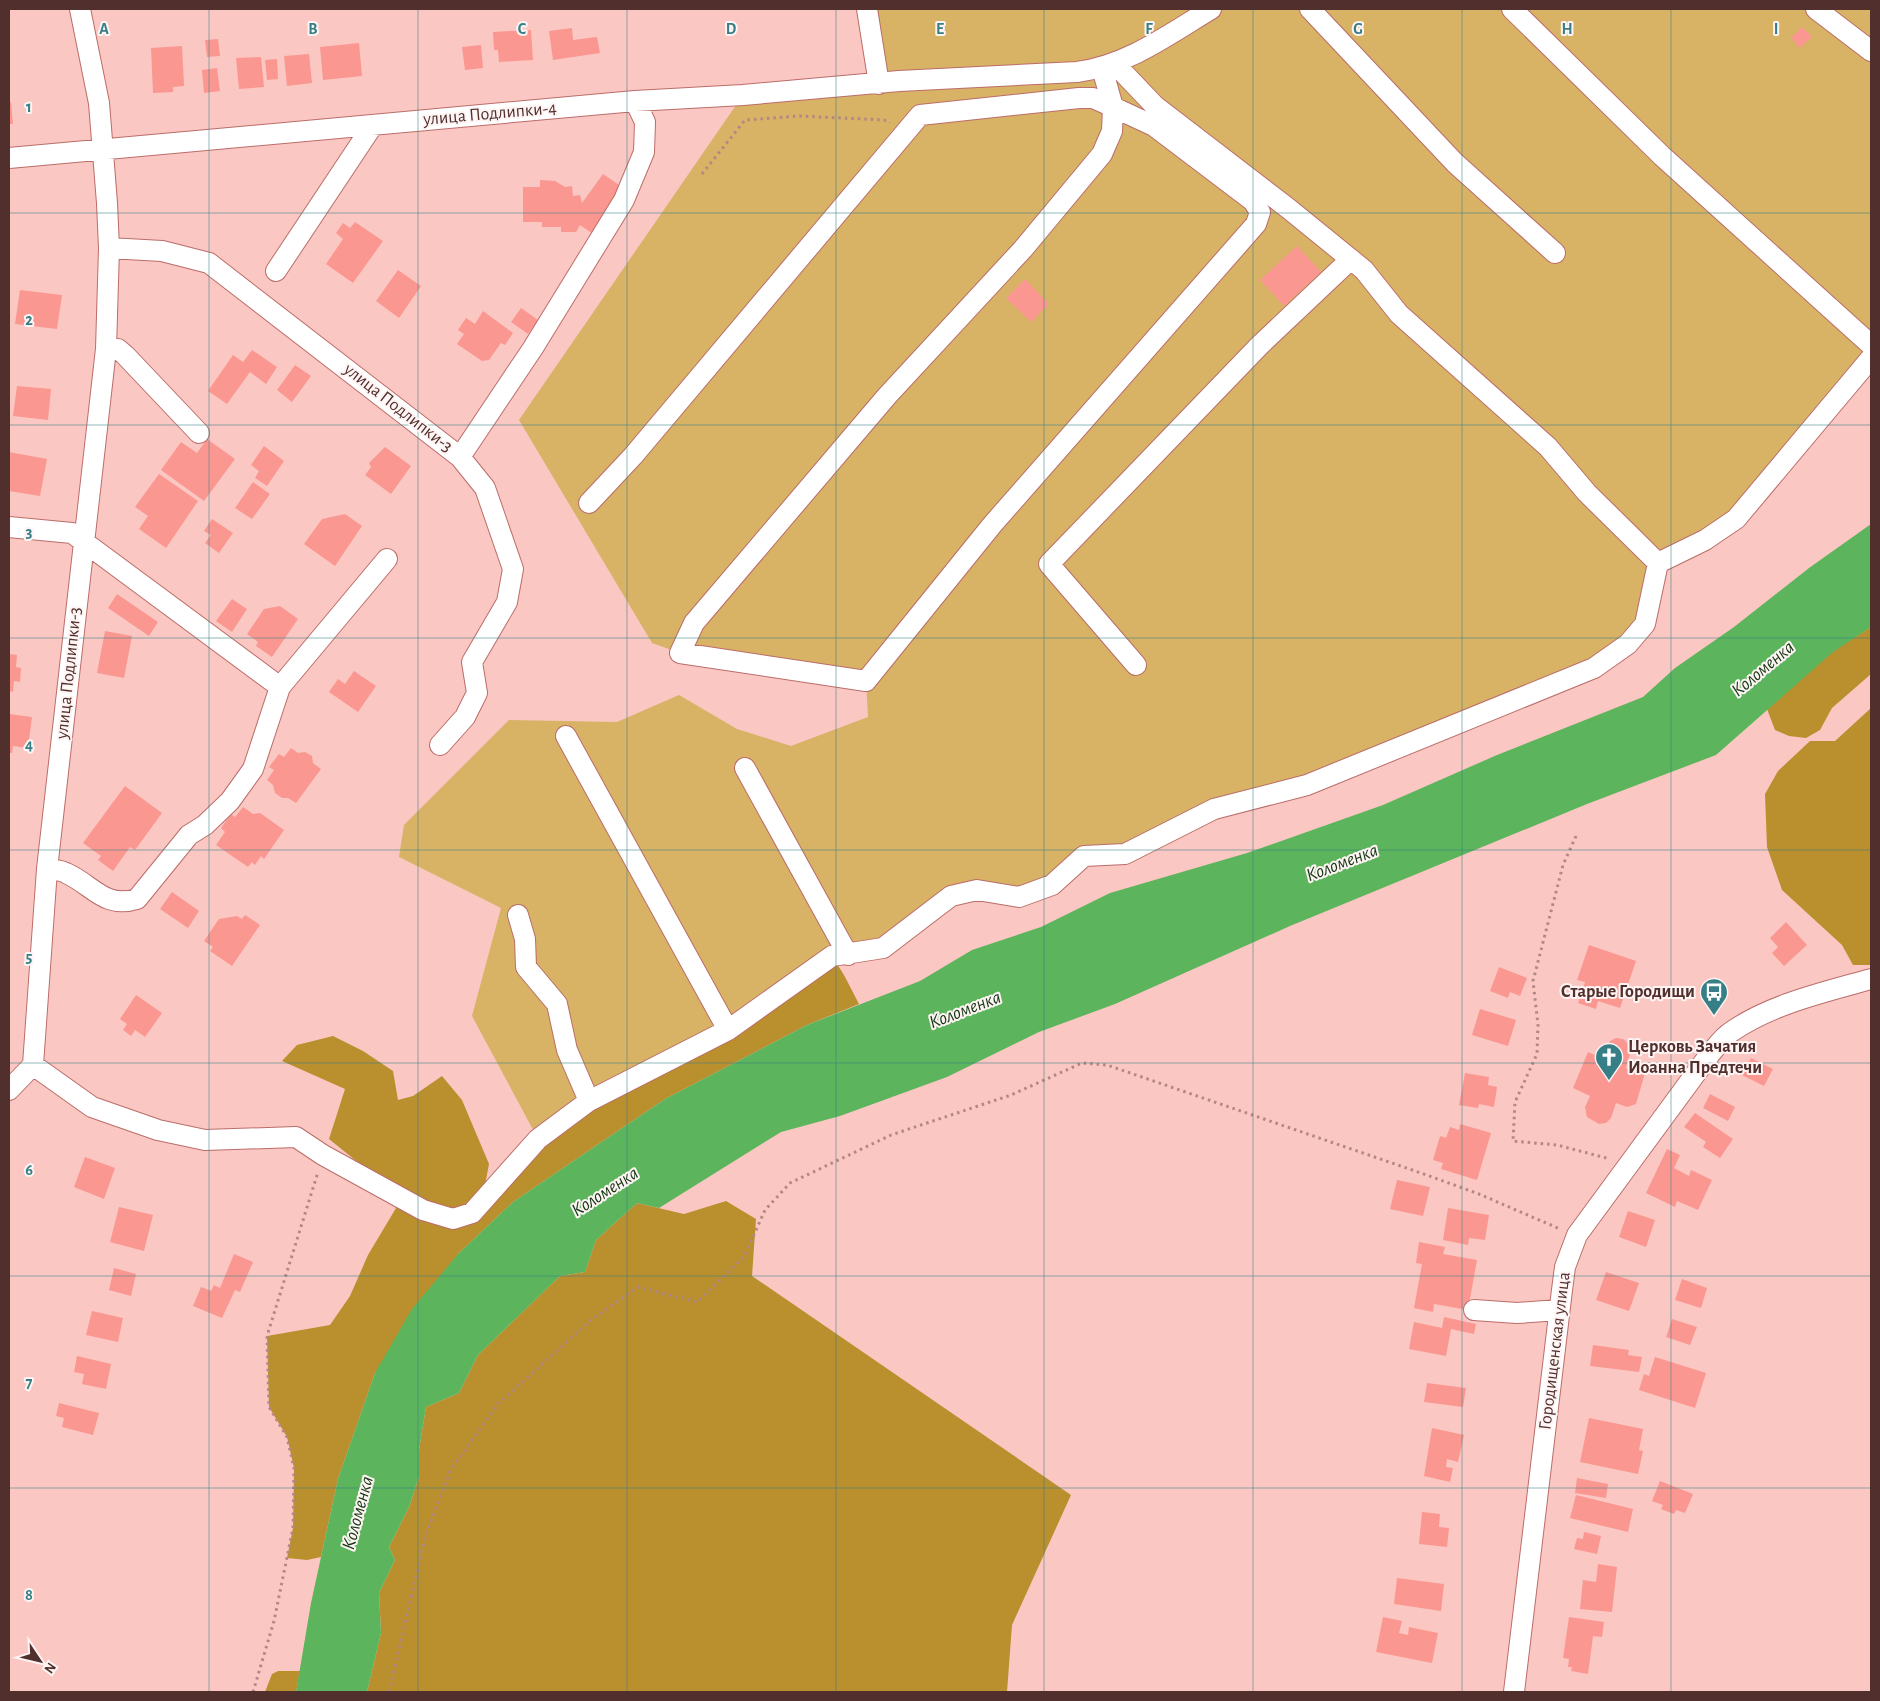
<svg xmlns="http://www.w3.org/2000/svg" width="1880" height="1701" font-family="'Alegreya Sans',sans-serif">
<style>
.green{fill:#d8b265}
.forest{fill:#ba8f2e}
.water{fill:#5cb55c}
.building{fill:#fb9791}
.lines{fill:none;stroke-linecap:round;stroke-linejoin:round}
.minor-casing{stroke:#bb6d69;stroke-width:22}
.path{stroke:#b38784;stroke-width:3;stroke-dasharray:2.5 4;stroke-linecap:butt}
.minor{stroke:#fff;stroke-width:20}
.grid{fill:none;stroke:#377f86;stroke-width:1;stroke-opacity:0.55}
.labels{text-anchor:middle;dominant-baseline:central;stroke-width:4;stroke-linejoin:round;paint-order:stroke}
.street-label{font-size:18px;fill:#502f2d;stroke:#fdf4f3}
.poi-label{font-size:18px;font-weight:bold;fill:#502f2d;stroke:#fdf4f3;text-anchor:end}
.water-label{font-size:19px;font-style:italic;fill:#123612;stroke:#fdf4f3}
.grid-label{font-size:16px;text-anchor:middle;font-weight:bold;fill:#377f86;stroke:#fdf4f3;stroke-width:4;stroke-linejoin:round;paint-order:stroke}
</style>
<rect width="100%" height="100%" fill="#fbc7c3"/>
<path class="green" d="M867,9H1871V358L1756,497L1658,563L1645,624L1594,668L1214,809L1125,854L1084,856L1052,885L977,890L883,948L848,955L538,1139L472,1016L501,908L399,857L404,825L509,720L617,722L679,695L737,729L791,746L868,717L866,681L680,653L652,643L519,420L743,95L879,84Z"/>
<path class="forest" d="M1871,627V674L1832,708L1820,730L1806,738L1789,736L1775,730L1767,709L1833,651Z
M1871,708V965H1853L1842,945L1782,890L1767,847L1765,794L1778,771L1810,741H1835Z
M832,956L844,975L859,1004L807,1025L665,1099L513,1202L459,1253L375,1373L338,1479L321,1557L307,1560L287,1558L293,1528L294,1468L287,1437L269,1407L267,1336L330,1325L350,1296L368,1255L402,1198L329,1139L345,1089L282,1061L297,1045L333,1036L363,1051L393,1071L398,1100L413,1096L442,1076L462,1100L489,1164L485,1185L538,1139Z
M726,1201L756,1219L752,1276L1071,1495L1012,1625L1007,1692H367L381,1633L379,1593L395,1560L389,1547L409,1507L419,1477V1450L426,1407L459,1393L478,1355L560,1276L585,1272L596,1240L637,1203L684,1214Z
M278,1671H300L296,1692H265L272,1674Z"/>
<path class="water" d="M1871,524V627L1833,652L1716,755L1587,804L1290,926L1115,1004L1039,1032L947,1077L840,1116L781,1132L659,1208L637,1203L596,1240L585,1272L560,1276L478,1355L459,1393L426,1407L419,1450V1477L409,1507L389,1547L395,1560L379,1593L381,1633L367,1692H296L311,1603L338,1479L375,1373L412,1309L459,1253L513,1202L665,1099L807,1025L920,981L972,950L1041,927L1110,893L1247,853L1383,805L1497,755L1643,697L1675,668L1734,627L1809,568Z"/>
<path class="building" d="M1802,27L1812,37L1800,48L1791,38Z
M572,28L573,40L597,37L600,53L553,60L549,31Z
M531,30L533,60L499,62L498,50H494L493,32Z
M218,39L220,56L207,57L205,40Z
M359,43L362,76L323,80L320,47Z
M481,45L483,68L465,70L462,47Z
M182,46L184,86L173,87V92L153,93L151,48Z
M309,54L312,83L287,86L284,56Z
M261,57L264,87L239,89L236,58Z
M277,59L278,79L267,80L265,60Z
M217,68L220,91L204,93L202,70Z
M9,102H11L13,124H9Z
M603,174L625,189L593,234L580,225L576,232H561V227H542V222H523V187H540V180L555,181L565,187L572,186L573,196L580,195L582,203Z
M355,222L383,241L353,283L326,264L343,239L336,233L343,223L350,228Z
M1297,246L1321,272L1284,306L1260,280Z
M398,270L421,286L399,318L376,301Z
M1025,279L1049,304L1031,322L1006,298Z
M20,290L62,295L57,329L15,324Z
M521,308L538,320L528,334L511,322Z
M483,311L513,333L505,345L501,343L489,360L482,361L457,344L464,334L458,330L466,318L475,324Z
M252,350L277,367L266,384L250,372L227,404L208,391L233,355L243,362Z
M295,365L311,376L292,402L277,390Z
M17,386L51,389L48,420L13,416Z
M207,439L235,459L204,501L161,470L181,442L197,453Z
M264,446L284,461L267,486L255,478L259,471L251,465Z
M385,447L411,466L391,494L365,475L371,467L369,463Z
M9,452L47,459L40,496L9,491Z
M159,474L198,501L166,548L139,529L148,516L135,507Z
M253,482L270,494L252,519L235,508Z
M345,514L362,526L335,566L304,544L322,519Z
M212,519L233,533L219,553L205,543L211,535L204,531Z
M117,594L158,622L149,636L108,608Z
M232,599L247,609L232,632L216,621Z
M280,606L298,619L272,657L256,646L258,642L247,634L264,609Z
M105,631L132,636L124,678L97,673Z
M9,654L17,655L16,667L21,668L20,682L14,681L13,692L9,691Z
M354,671L376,686L358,712L329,692L338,679L345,684Z
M9,714L32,717L28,748L13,746L12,753H9Z
M291,748L298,753L305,752L312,756L313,763L321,769L296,803L288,798H282L275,793L273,785L267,780L274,770L269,767L279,754L284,757Z
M125,786L162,813L135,850L130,847L113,871L98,860L101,856L83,843Z
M243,807L253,814L260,813L284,830L264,859L261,856L255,865L252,862L248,867L216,845L225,832L221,828L231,814L235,817Z
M172,892L199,911L188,928L160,909Z
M245,915L260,925L232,966L210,951L213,947L204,941L219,919L237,916L242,919Z
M1786,922L1807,945L1784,966L1772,953L1778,947L1770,938Z
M1589,945L1636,961L1620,1008L1598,1001L1596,1009L1578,1003L1585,982L1577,980Z
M1499,967L1527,978L1520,996L1510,992L1508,998L1490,991Z
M136,995L162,1013L145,1037L135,1030L131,1036L123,1030L127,1024L120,1019Z
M1480,1009L1516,1020L1508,1046L1472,1035Z
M1616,1038L1623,1039L1629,1044L1630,1054L1626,1068L1645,1073L1636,1104L1627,1107L1616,1103L1611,1118L1606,1123L1599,1124L1587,1117L1585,1107L1590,1096L1573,1088L1588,1052L1597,1056L1601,1047L1606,1049L1610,1041Z
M1751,1058L1773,1069L1764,1086L1742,1075Z
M1465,1073L1489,1077L1488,1085L1497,1087L1494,1107L1479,1104L1478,1108L1459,1105Z
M1710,1094L1735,1107L1728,1121L1703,1108Z
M1695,1113L1733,1139L1720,1158L1703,1147L1706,1142L1684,1127Z
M1460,1124L1491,1133L1477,1180L1441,1169L1443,1163L1433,1160L1440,1136L1446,1138L1450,1127L1459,1130Z
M1667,1149L1680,1155L1674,1168L1689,1176L1691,1170L1712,1180L1698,1210L1677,1201L1675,1207L1646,1193Z
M85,1157L115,1168L104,1199L74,1187Z
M1397,1180L1430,1187L1423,1216L1390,1209Z
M119,1207L153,1215L144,1251L110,1242Z
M1448,1208L1489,1215L1485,1240L1469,1238L1468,1245L1443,1240Z
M1628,1211L1655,1220L1646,1247L1619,1237Z
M1419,1242L1445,1247L1443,1254L1477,1260L1468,1310L1434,1304L1433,1312L1414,1308L1422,1264L1416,1263Z
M234,1254L253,1262L240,1292L235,1290L222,1318L193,1306L201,1287L211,1291L214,1285L220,1288Z
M114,1268L136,1274L131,1296L109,1290Z
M1606,1272L1639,1283L1629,1311L1596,1300Z
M1682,1279L1707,1288L1701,1308L1675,1300Z
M92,1311L123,1318L118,1342L86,1335Z
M1444,1317L1476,1324L1474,1334L1451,1329L1446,1356L1409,1349L1414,1322L1442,1328Z
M1672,1319L1697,1327L1690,1345L1666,1337Z
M1593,1345L1629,1350L1628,1355L1642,1357L1639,1372L1590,1366Z
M77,1356L111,1364L106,1389L82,1384L84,1374L74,1372Z
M1655,1357L1706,1373L1695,1408L1639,1390L1644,1374L1649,1376Z
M1427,1383L1466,1388L1463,1407L1424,1402Z
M59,1403L99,1413L93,1435L62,1427L64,1418L56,1416Z
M1589,1418L1643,1429L1639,1450L1643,1451L1638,1474L1580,1462Z
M1432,1428L1464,1435L1458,1462L1447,1459L1446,1467L1453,1468L1450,1482L1424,1476Z
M1577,1478L1608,1484L1606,1498L1575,1493Z
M1660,1481L1693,1494L1685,1513L1676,1510L1674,1514L1661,1509L1663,1505L1652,1501Z
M1576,1495L1633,1509L1628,1532L1570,1518Z
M1422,1512L1440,1514L1439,1527L1449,1528L1447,1547L1419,1544Z
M1584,1532L1601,1536L1597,1554L1574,1549L1577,1538L1583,1539Z
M1598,1564L1617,1567L1612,1612L1580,1609L1583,1580L1596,1582Z
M1397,1578L1444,1584L1441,1611L1394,1604Z
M1383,1617L1402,1621L1399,1633L1408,1635L1409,1627L1438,1633L1432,1663L1376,1652Z
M1569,1617L1604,1622L1602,1637L1593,1636L1588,1674L1571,1671L1572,1667H1568L1569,1659L1563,1658Z"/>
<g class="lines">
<g class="minor-casing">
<path id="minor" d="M867,9L879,84
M1310,9L1455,163L1555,253
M1512,9L1662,156L1871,345
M1816,9L1871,51
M1115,64L1155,106L1289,209L1364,270L1399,314L1548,447L1587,493L1658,563
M9,158L635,101L743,95L899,81L1077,72C1128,65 1168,35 1211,9
M109,248L162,251L209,263L460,457L485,488L513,569L507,602L472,662L477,693L465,717L440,745
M276,271L373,125
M106,349H118L125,355L199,433
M460,457L533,348L624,200L644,152L645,122L635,101
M589,503L633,456L920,115L1079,98H1093L1113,107L1112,131L1102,154L1023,249L887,396L694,623L680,653L866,681L992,525L1256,224L1260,212L1253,201L1154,126L1113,107L1102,68
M9,527L72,533L280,687
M1136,665L1049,564L1260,345L1351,259
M566,736L728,1030
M745,768L848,955
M47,869C53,870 61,870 66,873C93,885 104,909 137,899L189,835L205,825L230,801L253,769L280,687L387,559
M518,915L525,939L526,967L557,1004L567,1050L589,1101
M33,1065L92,1107L158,1130L205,1140L296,1137L323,1155L423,1210L453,1219L472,1213L538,1139L589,1101L728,1030L832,956L883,948L951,896L977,890L1019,897L1052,885L1084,856L1125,854L1214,809L1307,785L1594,668L1628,644L1645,624L1658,563L1705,540L1736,519L1871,358
M9,1090L33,1065L47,869L106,349L109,248L107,203L99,103L80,9
M1474,1310L1517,1313L1559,1310
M1514,1692L1562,1290L1565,1267L1577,1235L1710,1054C1716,1047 1723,1037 1731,1032C1771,1004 1825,992 1871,979"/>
</g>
<path class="path" d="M702,174L745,120L800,116L884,120L890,123
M1576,836L1563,865L1533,981L1538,1025L1537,1054L1515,1102L1513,1141L1557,1145L1610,1159
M253,1692L274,1621L293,1528L294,1468L287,1437L269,1407L267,1336L318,1172
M389,1692L426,1534L451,1469L498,1404L591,1320L638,1287L697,1302L744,1257L765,1210L790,1183L891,1135L1011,1095L1082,1063L1107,1065L1421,1173L1479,1194L1560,1229"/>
<use href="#minor" class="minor"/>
</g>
<path class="grid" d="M209,9V1692M418,9V1692M627,9V1692M836,9V1692M1044,9V1692M1253,9V1692M1462,9V1692M1671,9V1692M9,213H1871M9,425H1871M9,638H1871M9,850H1871M9,1063H1871M9,1276H1871M9,1488H1871"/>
<defs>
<g id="bus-pin" transform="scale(1.4375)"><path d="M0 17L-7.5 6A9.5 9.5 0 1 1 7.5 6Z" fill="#377f86" stroke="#fdf4f3"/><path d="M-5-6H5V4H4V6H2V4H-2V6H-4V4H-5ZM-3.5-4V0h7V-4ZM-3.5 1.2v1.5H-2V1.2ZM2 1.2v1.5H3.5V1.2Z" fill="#fff"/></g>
<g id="church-pin" transform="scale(1.4375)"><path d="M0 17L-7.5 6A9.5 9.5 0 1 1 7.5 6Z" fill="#377f86" stroke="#fdf4f3"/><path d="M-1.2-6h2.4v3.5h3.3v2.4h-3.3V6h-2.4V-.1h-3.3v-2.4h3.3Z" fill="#fff"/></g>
</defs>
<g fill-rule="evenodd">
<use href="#bus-pin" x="1714" y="992"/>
<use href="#church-pin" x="1609" y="1057"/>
</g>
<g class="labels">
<g class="street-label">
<text transform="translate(490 114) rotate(-5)">улица Подлипки-4</text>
<text transform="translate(398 408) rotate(38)">улица Подлипки-3</text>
<text transform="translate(69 673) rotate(-84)">улица Подлипки-3</text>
<text transform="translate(1555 1351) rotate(-83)">Городищенская улица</text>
</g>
<g class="poi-label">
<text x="1695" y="992">Старые Городищи</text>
<text x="1628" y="1047" text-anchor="start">Церковь Зачатия<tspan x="1628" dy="21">Иоанна Предтечи</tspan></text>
</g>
<g class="water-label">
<text transform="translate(1763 669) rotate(-40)">Коломенка</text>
<text transform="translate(1342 863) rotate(-21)">Коломенка</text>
<text transform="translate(965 1010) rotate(-21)">Коломенка</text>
<text transform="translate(605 1192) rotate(-33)">Коломенка</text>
<text transform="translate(358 1513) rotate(-75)">Коломенка</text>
</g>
</g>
<g class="grid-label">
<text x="104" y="34">A</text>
<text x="313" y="34">B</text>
<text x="522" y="34">C</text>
<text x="731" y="34">D</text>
<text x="940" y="34">E</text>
<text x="1149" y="34">F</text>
<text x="1358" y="34">G</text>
<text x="1567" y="34">H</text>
<text x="1776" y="34">I</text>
<text x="29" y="112">1</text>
<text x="29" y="325">2</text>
<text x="29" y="537">3</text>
<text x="29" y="750">4</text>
<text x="29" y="962">5</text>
<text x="29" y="1175">6</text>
<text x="29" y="1388">7</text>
<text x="29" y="1600">8</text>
</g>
<rect width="1880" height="1701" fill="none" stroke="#502f2d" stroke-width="20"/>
<g transform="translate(40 1661) rotate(125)" stroke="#fdf4f3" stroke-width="4" paint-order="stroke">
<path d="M0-4L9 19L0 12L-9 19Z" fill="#502f2d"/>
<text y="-8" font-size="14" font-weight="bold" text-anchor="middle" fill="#502f2d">N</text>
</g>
</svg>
